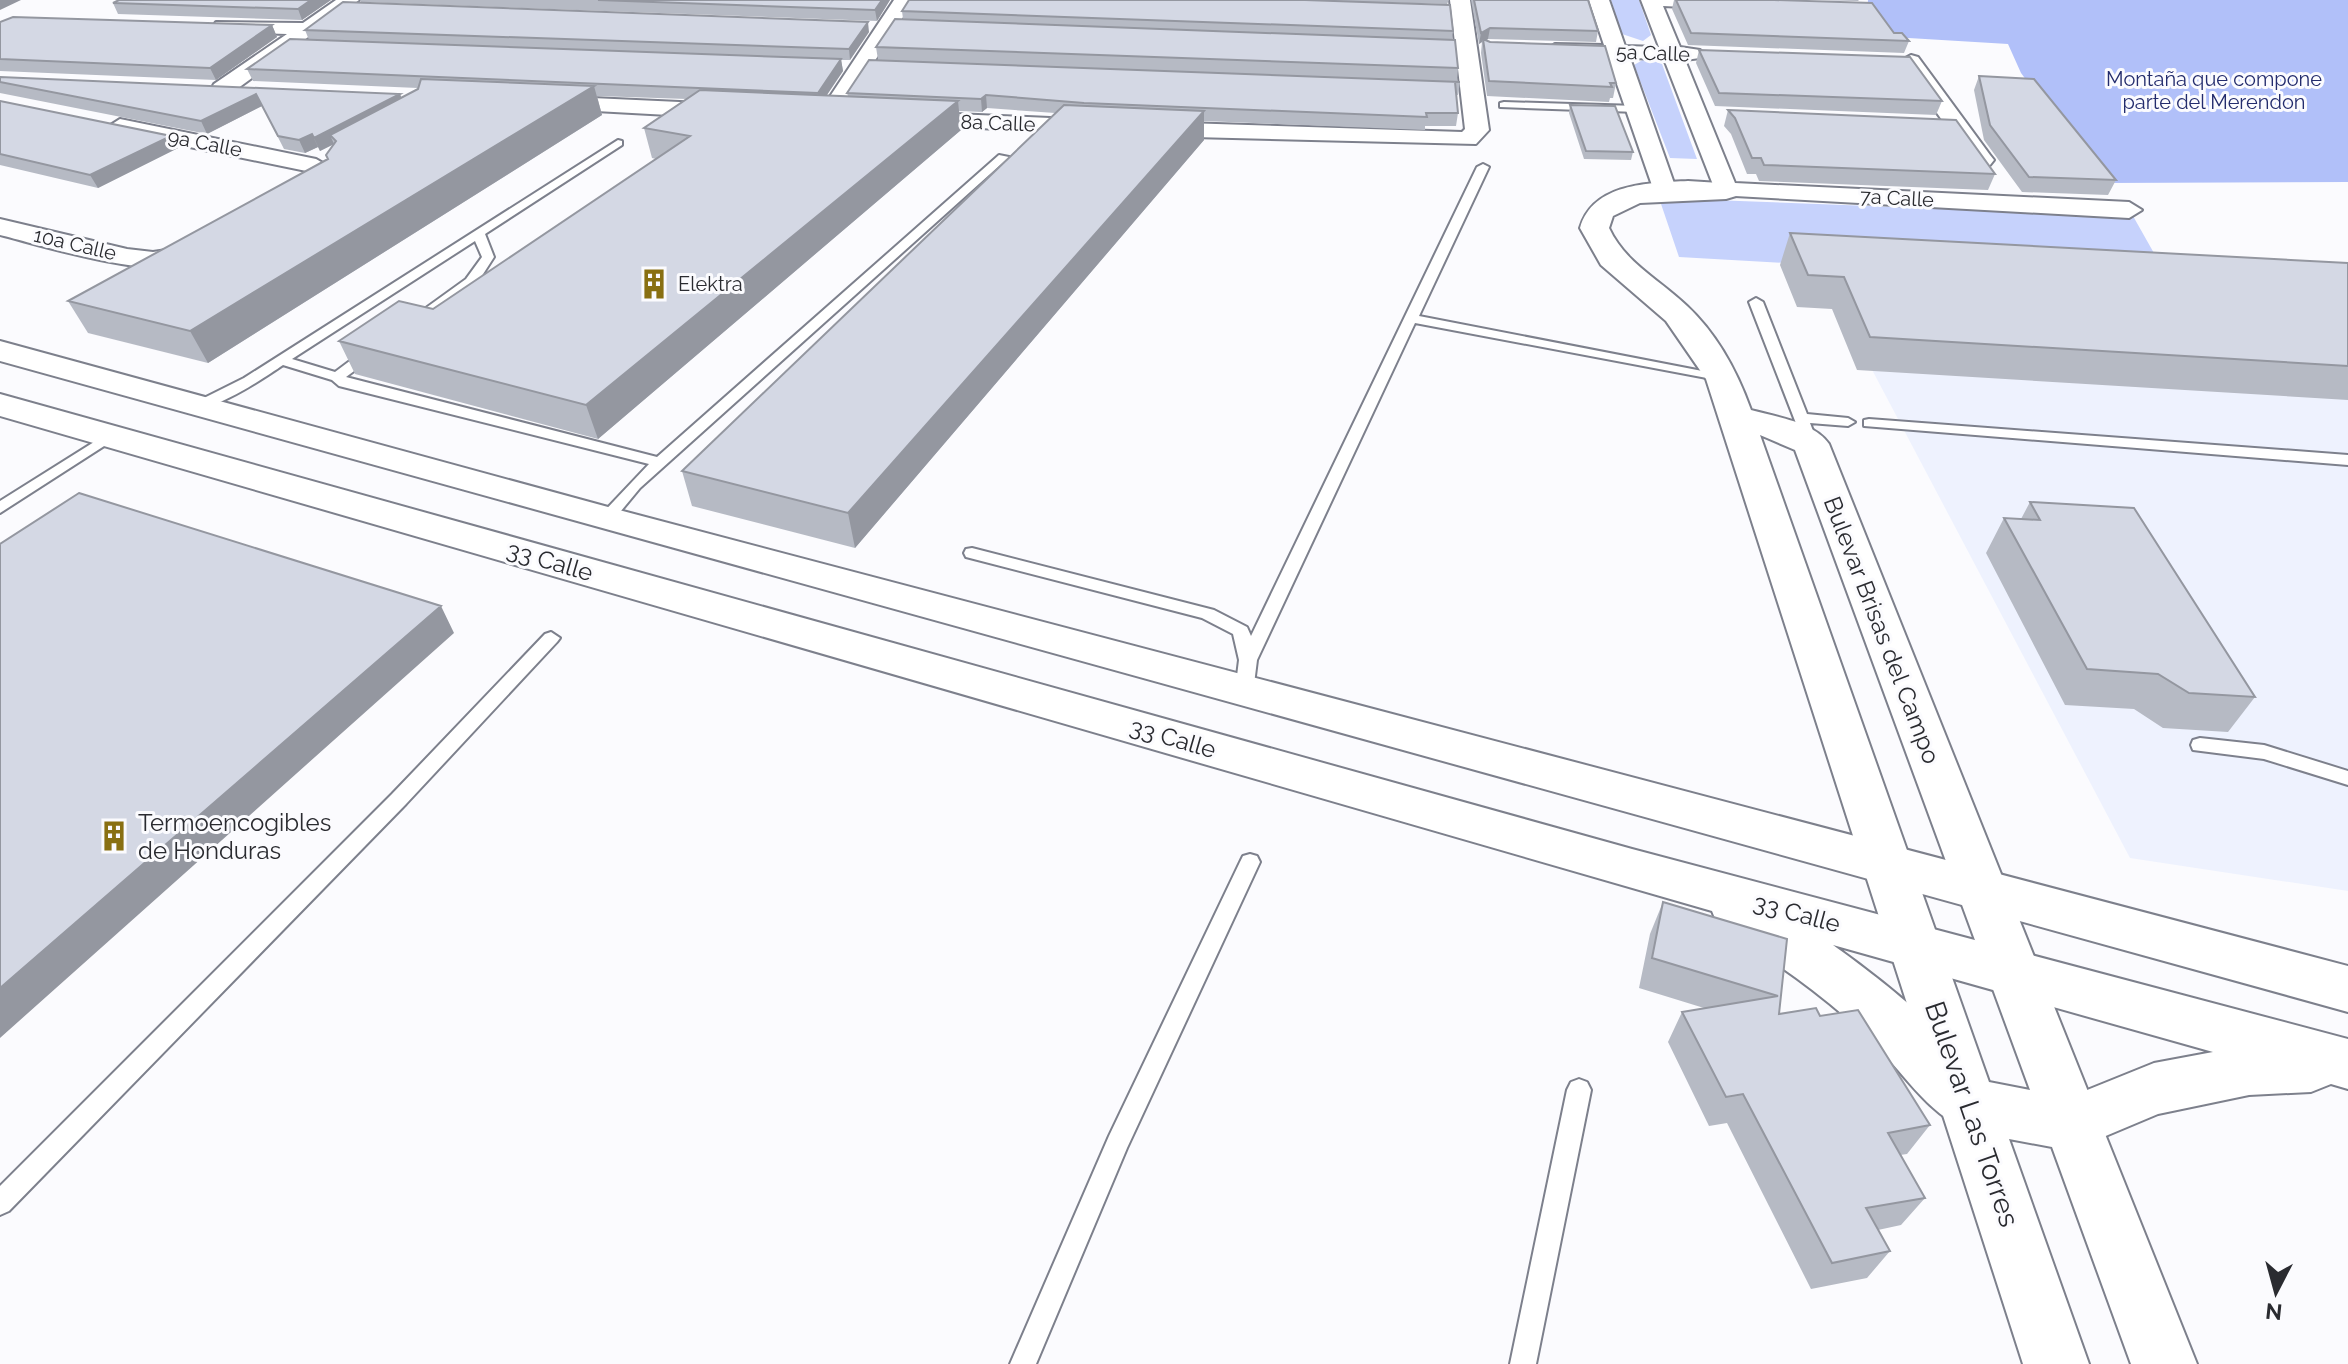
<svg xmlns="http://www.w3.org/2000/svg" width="2348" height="1364" font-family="Raleway,sans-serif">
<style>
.built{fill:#eef2fe}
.green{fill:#c6d2fc}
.forest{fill:#b1c0f9}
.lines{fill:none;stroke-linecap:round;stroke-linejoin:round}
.lane-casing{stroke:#7d808c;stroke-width:4}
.street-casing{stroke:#7d808c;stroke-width:4}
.secondary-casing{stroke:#7d808c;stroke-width:4}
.primary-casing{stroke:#7d808c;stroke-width:4}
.lane{fill:#fff;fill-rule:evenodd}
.street{fill:#fff;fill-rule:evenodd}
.secondary{fill:#fff;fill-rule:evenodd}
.primary{fill:#fff;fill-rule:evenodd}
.wall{fill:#b6bac4}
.shaded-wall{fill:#9497a0}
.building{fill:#d4d8e4;stroke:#9497a0;stroke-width:2}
.labels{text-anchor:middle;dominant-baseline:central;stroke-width:6;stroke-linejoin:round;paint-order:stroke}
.far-street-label{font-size:20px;fill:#2a2b30;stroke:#fbfbfe}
.far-park-label{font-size:20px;fill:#232c6d;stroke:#fbfbfe}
.far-poi-label{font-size:20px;fill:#2a2b30;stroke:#fbfbfe;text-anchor:start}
.street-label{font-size:24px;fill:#2a2b30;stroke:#fbfbfe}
.poi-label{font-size:24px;fill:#2a2b30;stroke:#fbfbfe;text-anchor:start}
.near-street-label{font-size:28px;fill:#2a2b30;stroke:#fbfbfe}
</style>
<rect width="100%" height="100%" fill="#fbfbfe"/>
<path class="built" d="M1832,294L2348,320V891L2130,858Z"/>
<path class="green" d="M1611,0H1639L1651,35L1643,41L1622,34Z
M1646,58L1662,64L1697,159L1670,158L1634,65Z
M1659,198L2133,216L2172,285L1679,257Z"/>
<path class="forest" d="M1868,0H2348V182L2103,183L2021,73L2008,44L1892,37L1867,13Z"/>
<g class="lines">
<g class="lane-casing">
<path id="lane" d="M1504,102L1637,106L1642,109L1637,112L1500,107V103Z
M618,140L622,141V145L485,234L494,257L476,285L417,326H407L405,323L466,279L482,257L475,241L292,359L335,372L363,351H373V357L346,377L657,457L999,155L1009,157L640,488L611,523H599L597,519L649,464L339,386L332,380L283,365C264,378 214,412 192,408L190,405L244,378Z
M1483,164L1489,167L1419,316L1723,375L1730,379L1728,382L1415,323L1257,660L1253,692L1244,698L1235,692L1239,660L1233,634L1202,618L966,557L964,553L966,549L972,548L1214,610L1247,627L1251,636L1477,167Z
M1756,298L1763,302L1807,414L1848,418L1855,422L1848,426L1810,423L1818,444L1816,447H1806L1804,444L1749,302Z
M1869,419L2348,455V465L1864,426V420Z
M110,432L117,436L115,439L0,513V501Z
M551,632L560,638L557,642L406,804L9,1211L0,1215V1186L392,794L545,634Z
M2200,738L2264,745L2348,771V785L2264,759L2193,750L2191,745L2193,740Z
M1250,854L1257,856L1260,862L1127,1148L1036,1364H1010L1109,1136L1240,862L1243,856Z
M1579,1079L1587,1082L1591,1090L1536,1364H1510L1567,1090L1571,1082Z"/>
</g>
<g class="street-casing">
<path id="street" d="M336,0H359L230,94H214L211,89L214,84L287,34L223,32L213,26L216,22L303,23Z
M894,0H914L836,121H820L817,116Z
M1450,0H1470L1489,130L1476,144L1153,136L1142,129L1153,122L1462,132L1465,129Z
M1589,0H1609L1625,46L1659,47L1641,0H1734L1733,7L1726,9L1663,6L1680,47L1700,50L1703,54L1700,58L1685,60L1735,183L2129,202L2142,210L2129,218L1717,195L1664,59L1630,58L1676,189L1664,196L1655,194L1608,58L1555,56L1545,50L1555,44L1604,45Z
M1911,55L1918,57L1990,155L1994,160L1990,165H1974L1900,61Z
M549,96L723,104L734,111L723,118L541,108L538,103L541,98Z
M909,112L1095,120L1106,127L1095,134L901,124L898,119Z
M120,119L316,159L328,166L316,173L112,131L109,126Z
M0,219L127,249L153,252L194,246L203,248L207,254C182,291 38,244 0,235Z"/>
</g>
<g class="secondary-casing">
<path id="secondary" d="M1688,181L1736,184L1740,190L1736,196L1726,199L1640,203L1613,216L1609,228C1626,264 1659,279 1687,306C1717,334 1737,371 1751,410C1776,417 1814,422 1829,444L2197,1364H2131L2052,1147L2009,1139L2089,1364H2023L1706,379L1666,321L1601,265L1580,228C1593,183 1648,183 1688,181ZM1760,435L1795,450L2030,1090L1989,1082Z"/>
</g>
<g class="primary-casing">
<path id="primary" d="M0,341L619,510L2348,966V1012L0,361Z
M0,394L1632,849L2348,1039V1089L2331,1084L2311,1092L2249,1095L2158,1114L2070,1151L2050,1143L2041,1124L2050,1105L2154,1063L2213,1052L1833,945C1882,980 1972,1050 1997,1104L1988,1123L1968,1130C1928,1115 1900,1068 1869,1038C1823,995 1773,959 1719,928L1712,911L0,416Z"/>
</g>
<use href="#lane" class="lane"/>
<use href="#street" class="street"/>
<use href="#secondary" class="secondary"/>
<use href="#primary" class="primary"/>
</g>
<path class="wall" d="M331,0L302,20L118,14L113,3Z
M360,0H890L877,21L361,2Z
M909,0H1449L1447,4L1328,1L1453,31L1452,39L1458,68L1457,82H1460L1458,95H1456L1458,113L1456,126H1425V130L1204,121V140L855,548L692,506L682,471L1055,113L987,108L982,112L959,111L961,130L598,439L355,374L339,341L433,309L656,159L652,158L644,128L687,99L597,96L602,115L208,363L88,333L68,301L327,159L334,144L320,151L318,147L305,153L284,149L262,106L207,134L0,93V77L400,94L401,98L418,89V88L253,81L247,69L309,40L305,30L869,32L850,60H841L843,71L827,95L848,96L847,93L878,60L876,47L903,19L902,11Z
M1471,0H1588L1598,31L1596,42L1488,39L1486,40L1616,83L1613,98H1610L1609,102L1487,96L1481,53L1482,42L1479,44Z
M1674,0H1774L1894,33L1909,41L1904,53L1688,45L1672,9Z
M1811,0H1859L1858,1Z
M0,22L272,25L277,37L216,80L0,71Z
M1699,50L1942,101L1936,115L1715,106L1696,63Z
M1979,76L2116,180L2108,195L2022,192L1984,140L1974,90Z
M0,101L178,148L98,188L0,165Z
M1570,105L1633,152L1631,160L1584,159L1569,113Z
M1728,110L1995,174L1988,190L1759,181L1756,174H1747L1731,134L1724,126Z
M1790,233L2348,263V400L1857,370L1832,309L1797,307L1780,265Z
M2030,502L2255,697L2228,732L2163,728L2134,709L2065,705L1986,553L2004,518L2021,519Z
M1663,902L1787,939L1779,1014L1820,1016L1930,1125L1907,1154L1900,1155L1925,1198L1901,1225L1878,1230L1890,1251L1867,1278L1811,1289L1727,1123L1709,1126L1668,1042L1682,1012L1704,1008L1639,988L1650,934Z"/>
<path class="shaded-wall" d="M0,0H21L0,10Z
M311,0H331L302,20L298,9Z
M882,0H890L877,21L875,10Z
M868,22L869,32L850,60L849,49Z
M272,25L277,37L216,80L210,68Z
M1490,28L1488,39L1483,42V39L1482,42L1479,44L1481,33Z
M841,59L843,71L820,105L818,93Z
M594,86L602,115L208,363L190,331Z
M256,94L262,106L207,134L201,121Z
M400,94L405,107L330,135L334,144L320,151L314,138Z
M986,95L987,108L982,112L981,99Z
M958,101L961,130L598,439L586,405Z
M1204,111V140L855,548L848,513Z
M312,134L318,147L305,153L299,140Z
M171,136L178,148L98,188L90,175Z
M441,606L454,633L0,1038V988Z"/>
<path class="building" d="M119,0H311L298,9L113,3Z
M598,0H882L875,10Z
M909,0H1305L1450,5L1453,31L902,11Z
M1474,0H1588L1598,31L1490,28L1481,33Z
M1676,0H1774L1872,3L1894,33H1902L1909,41L1691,33Z
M343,2L868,22L849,49L305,30Z
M13,17L272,25L210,68L0,59V22Z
M895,19L1455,40L1458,68L876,47Z
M290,39L841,59L818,93L247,69Z
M1483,39L1490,42L1605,46L1616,83H1610L1612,87L1489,81Z
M1699,50L1910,57L1942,101L1719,93Z
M869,60L1460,82H1455L1458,113H1426L1427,117L1084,103L986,95L981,99L847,93Z
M1979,76L2034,79L2116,180L2029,177L1990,125Z
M0,77L400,94L314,138L312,134L299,140L278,136L256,94L201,121L0,82Z
M421,79L594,86L190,331L68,301L328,159L326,155L336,141L330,135L418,89Z
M700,90L958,101L586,405L339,341L399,301L433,309L690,136L644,128Z
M0,101L171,136L90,175L0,154Z
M1064,105L1204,111L848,513L682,471Z
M1570,105L1615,106L1633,152L1586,151Z
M1728,110L1956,120L1995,174L1764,165L1761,158H1752L1735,118Z
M1790,233L2348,263V366L1870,337L1844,277L1808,275Z
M79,493L441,606L0,988V544Z
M2030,502L2134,508L2255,697L2189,693L2158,674L2087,669L2004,518L2040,520Z
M1663,902L1787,939L1779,1014L1816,1008L1820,1016L1858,1010L1930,1125L1888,1133L1925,1198L1866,1208L1890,1251L1832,1263L1743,1094L1726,1097L1682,1012L1778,996L1652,958Z"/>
<defs>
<g id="building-bare" transform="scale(2.4)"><path d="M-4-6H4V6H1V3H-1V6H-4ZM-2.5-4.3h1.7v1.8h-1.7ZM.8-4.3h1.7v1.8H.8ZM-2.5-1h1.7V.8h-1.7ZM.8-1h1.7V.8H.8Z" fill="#897012" stroke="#fbfbfe" stroke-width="2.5" paint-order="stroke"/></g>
</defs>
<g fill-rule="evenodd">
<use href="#building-bare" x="654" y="284"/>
<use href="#building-bare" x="114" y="836"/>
</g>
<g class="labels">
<g class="far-street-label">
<text transform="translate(1653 53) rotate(2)">5a Calle</text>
<text transform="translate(998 123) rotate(2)">8a Calle</text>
<text transform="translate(205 143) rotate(11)">9a Calle</text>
<text transform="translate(1897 198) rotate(3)">7a Calle</text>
<text transform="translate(75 244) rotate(13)">10a Calle</text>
</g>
<g class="far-park-label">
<text x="2214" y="79">Montaña que compone<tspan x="2214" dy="23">parte del Merendon</tspan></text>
</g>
<g class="far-poi-label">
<text x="678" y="284">Elektra</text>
</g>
<g class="street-label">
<text transform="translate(550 561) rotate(16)">33 Calle</text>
<text transform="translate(1882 630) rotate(69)">Bulevar Brisas del Campo</text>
<text transform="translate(1173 738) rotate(16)">33 Calle</text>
<text transform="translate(1797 913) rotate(15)">33 Calle</text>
</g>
<g class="poi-label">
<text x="138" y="822">Termoencogibles<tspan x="138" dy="28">de Honduras</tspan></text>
</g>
<g class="near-street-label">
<text transform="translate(1972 1114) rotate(71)">Bulevar Las Torres</text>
</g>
</g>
<g transform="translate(2276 1292) rotate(186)" stroke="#fbfbfe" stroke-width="6" paint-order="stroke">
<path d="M0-6L14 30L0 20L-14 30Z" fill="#2a2b30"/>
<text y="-12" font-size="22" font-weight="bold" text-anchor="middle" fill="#2a2b30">N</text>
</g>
</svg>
